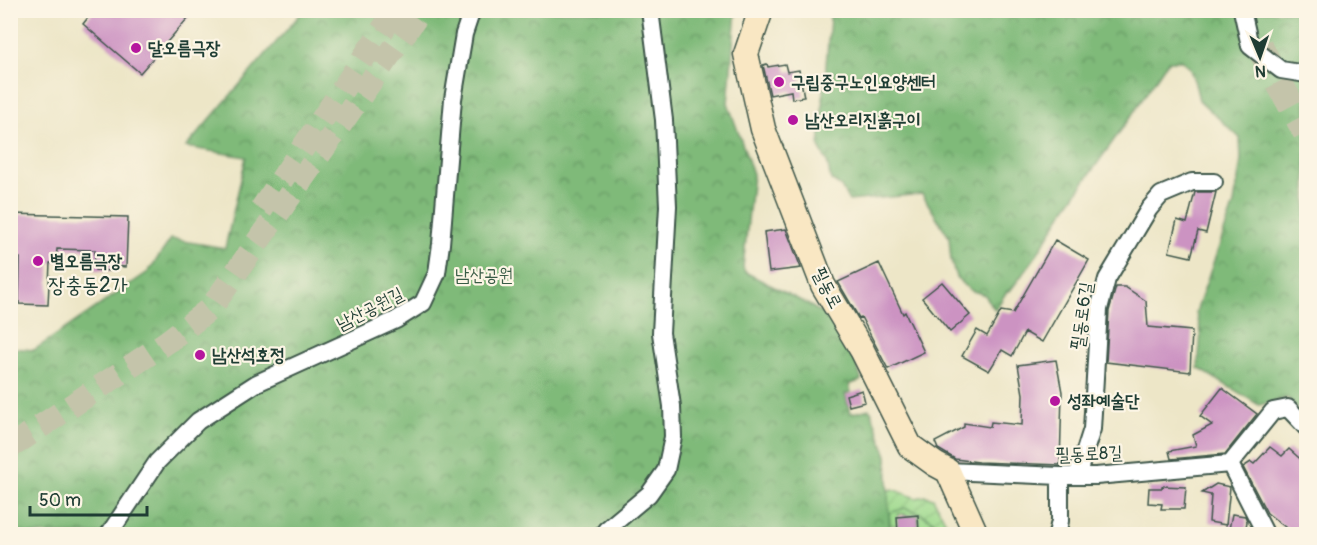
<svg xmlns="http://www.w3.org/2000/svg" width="1317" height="545" font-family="Pangolin,'Poor Story',sans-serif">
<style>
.grass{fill:url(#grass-tufts);stroke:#5f8c61;stroke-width:1.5}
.forest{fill:url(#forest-crowns);stroke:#4f7c56;stroke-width:1.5}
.garden{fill:url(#garden-furrows);stroke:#5f8c61;stroke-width:1.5}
.building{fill:#cc93c2}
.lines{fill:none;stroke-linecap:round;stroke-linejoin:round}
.secondary-tunnel{stroke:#c4c4aa;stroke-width:24;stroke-dasharray:24 12;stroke-linecap:butt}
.primary-tunnel{stroke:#c4c4aa;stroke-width:27;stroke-dasharray:27 14;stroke-linecap:butt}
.street-casing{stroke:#3e564a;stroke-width:20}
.secondary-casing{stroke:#3e564a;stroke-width:27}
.street{stroke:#fff;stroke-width:16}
.secondary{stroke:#f9e7c3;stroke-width:24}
.poi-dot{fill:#b5179e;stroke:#fcf5e5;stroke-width:2}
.labels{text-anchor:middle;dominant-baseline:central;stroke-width:4.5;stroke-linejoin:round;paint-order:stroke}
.poi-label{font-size:18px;font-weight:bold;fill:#1f3d34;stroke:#fcf5e5;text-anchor:start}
.park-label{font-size:18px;fill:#395c46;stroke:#fcf5e5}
.street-label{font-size:18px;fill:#1f3d34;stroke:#fcf5e5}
.quarter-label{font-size:21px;fill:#1f3d34;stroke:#fcf5e5}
</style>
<defs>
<pattern id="grass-tufts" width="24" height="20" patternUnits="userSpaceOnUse" patternTransform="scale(1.5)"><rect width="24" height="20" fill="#9fda8e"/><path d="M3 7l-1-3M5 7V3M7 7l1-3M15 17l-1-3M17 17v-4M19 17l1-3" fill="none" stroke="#88bc7b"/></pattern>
<pattern id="forest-crowns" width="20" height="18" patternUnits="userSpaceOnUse" patternTransform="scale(1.5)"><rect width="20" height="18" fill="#7fba79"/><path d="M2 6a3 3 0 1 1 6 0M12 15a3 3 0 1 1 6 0" fill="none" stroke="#679864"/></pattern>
<pattern id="garden-furrows" width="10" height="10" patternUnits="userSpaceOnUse" patternTransform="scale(1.5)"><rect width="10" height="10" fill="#9fda8e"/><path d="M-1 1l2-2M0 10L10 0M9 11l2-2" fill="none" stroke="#88bc7b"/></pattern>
</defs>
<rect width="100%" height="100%" fill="#fcf5e5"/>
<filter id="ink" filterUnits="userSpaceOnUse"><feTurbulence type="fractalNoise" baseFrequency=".0167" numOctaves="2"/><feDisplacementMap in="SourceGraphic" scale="12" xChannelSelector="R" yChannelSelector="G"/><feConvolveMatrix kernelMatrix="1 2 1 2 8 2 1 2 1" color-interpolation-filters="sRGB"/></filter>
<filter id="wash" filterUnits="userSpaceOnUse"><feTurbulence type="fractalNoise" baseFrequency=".008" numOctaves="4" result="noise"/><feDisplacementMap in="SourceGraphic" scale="24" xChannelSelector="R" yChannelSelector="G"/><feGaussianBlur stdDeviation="1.35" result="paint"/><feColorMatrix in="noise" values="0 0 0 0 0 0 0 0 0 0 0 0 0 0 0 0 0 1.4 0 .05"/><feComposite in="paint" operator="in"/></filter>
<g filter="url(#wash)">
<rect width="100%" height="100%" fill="#ede6c7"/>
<path class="grass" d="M905,508L920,513L933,521L941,534H925V532L919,533L918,515L905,516V514H898V526L890,525L889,513Z"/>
<path class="forest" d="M303,11H736L728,103L753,174L743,267L745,272L809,305L830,318L855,359L861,379L860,381L850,384L849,385L851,392L845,394L850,413H853L869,409L871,411L887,456L890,534H11V348L34,350L148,272L171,239L225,248L246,157L186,147Z
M828,11H1306V417L1288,398L1259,405L1198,368L1201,332L1196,312L1234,204L1241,160L1240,138L1199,100L1195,83L1189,67L1182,61H1168L1131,116L1065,209L1034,259L1010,291H1007L995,310L985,295L970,290L956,277L951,261L949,237L922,194L849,201L841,187L831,180L827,161L819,147L830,19Z"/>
<path class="garden" d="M892,489L916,498L926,496L933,498L952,534H941L933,521L920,513L905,508L889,513L888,492Z"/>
<g id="blocks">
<path class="building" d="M94,10H195L140,73L83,24Z
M767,64L768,67L785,64L787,72L799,70L804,97L792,99L791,91L770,95L763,65Z
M1195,192H1216L1206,233L1198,231L1191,257L1169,252L1177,220L1187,223Z
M10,214L128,217L126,267L111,266V271L95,270V250L57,249L56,263H50L48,305L19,304L20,258H10Z
M786,229L801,268L769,272L764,232Z
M1055,240L1089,260L1042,342L1025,332L1012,356L1002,350L989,371L962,356L977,330L987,336L1001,311L1013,313Z
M879,263L903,314L905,312L924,352L888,369L861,317L859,318L838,282Z
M942,282L970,315L950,332L922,298Z
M1116,287H1125L1146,301L1148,327L1192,331L1190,372L1106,362L1109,311Z
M1056,360L1062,392L1060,465L979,462L955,459L938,449L935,442L964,427V423L990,427L991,422L1022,425L1023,394L1018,365Z
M1222,388L1257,414L1225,454L1171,459L1169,451L1196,446L1193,435L1212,425L1200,416Z
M862,390L865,402L849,406L846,395Z
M1270,447L1282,456L1289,449L1306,464V534H1294L1267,513L1243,467L1251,462L1254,464Z
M1216,484L1230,487L1226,525L1209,522L1211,495L1202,493Z
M1162,486L1186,487L1184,509H1161L1162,504L1148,503L1149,488H1162Z
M1232,514L1245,516L1247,521L1245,534H1228Z
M918,515L919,534H898L897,517Z"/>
</g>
</g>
<g filter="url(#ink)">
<use href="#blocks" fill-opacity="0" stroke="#3e564a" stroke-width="1.5"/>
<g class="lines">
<path class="secondary-tunnel" d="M261,210L396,10
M10,447L167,342L211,308L421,10"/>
<path class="primary-tunnel" d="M1259,46L1306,132"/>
<g class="street-casing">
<path id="street" d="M1242,10L1250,46L1281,70L1306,74
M1230,464L1264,531V534
M948,471L1060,476H1096L1230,464L1273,411L1288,408L1306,427
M1077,476L1092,429L1099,309L1107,279L1149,209L1161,195L1192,182H1214
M109,534L157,462L198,421L257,383L396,320L423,303L437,273L441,244L453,99L464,34L472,10
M603,534L606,530L649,494L666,470L673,437L672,406L661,333L668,206L664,120L650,10
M1057,534L1060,521V476"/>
</g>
<g class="secondary-casing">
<path id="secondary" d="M761,10L746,54L763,129L823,285L862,350L910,446L935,464L948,471L976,534"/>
</g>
<use href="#street" class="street"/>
<use href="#secondary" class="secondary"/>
</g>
</g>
<g class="poi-dot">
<circle cx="136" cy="48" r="6"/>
<circle cx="779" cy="82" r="6"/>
<circle cx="793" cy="120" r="6"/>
<circle cx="38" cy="261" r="6"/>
<circle cx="200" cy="355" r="6"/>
<circle cx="1055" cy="401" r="6"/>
</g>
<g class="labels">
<g class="poi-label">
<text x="148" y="48">달오름극장</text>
<text x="791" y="82">구립중구노인요양센터</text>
<text x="805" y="120">남산오리진흙구이</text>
<text x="50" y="261">별오름극장</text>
<text x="212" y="355">남산석호정</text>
<text x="1067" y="401">성좌예술단</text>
</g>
<g class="park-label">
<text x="484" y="275">남산공원</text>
</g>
<g class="street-label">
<text transform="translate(827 288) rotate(63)">필동로</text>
<text transform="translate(370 309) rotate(-27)">남산공원길</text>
<text transform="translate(1082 316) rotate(-82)">필동로6길</text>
<text transform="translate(1089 454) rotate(-2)">필동로8길</text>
</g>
<g class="quarter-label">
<text x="88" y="285">장충동2가</text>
</g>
</g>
<rect width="1317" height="545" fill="none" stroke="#fcf5e5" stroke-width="36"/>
<g transform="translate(1260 57) rotate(178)" stroke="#fcf5e5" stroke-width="4.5" paint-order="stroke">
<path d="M0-4.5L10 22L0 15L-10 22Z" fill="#1f3d34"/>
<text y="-9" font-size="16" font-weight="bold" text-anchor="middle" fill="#1f3d34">N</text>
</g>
<path d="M30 506v9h117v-9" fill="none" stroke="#1f3d34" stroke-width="3"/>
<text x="39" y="506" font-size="18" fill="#1f3d34" stroke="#fcf5e5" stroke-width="4.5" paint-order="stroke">50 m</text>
</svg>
